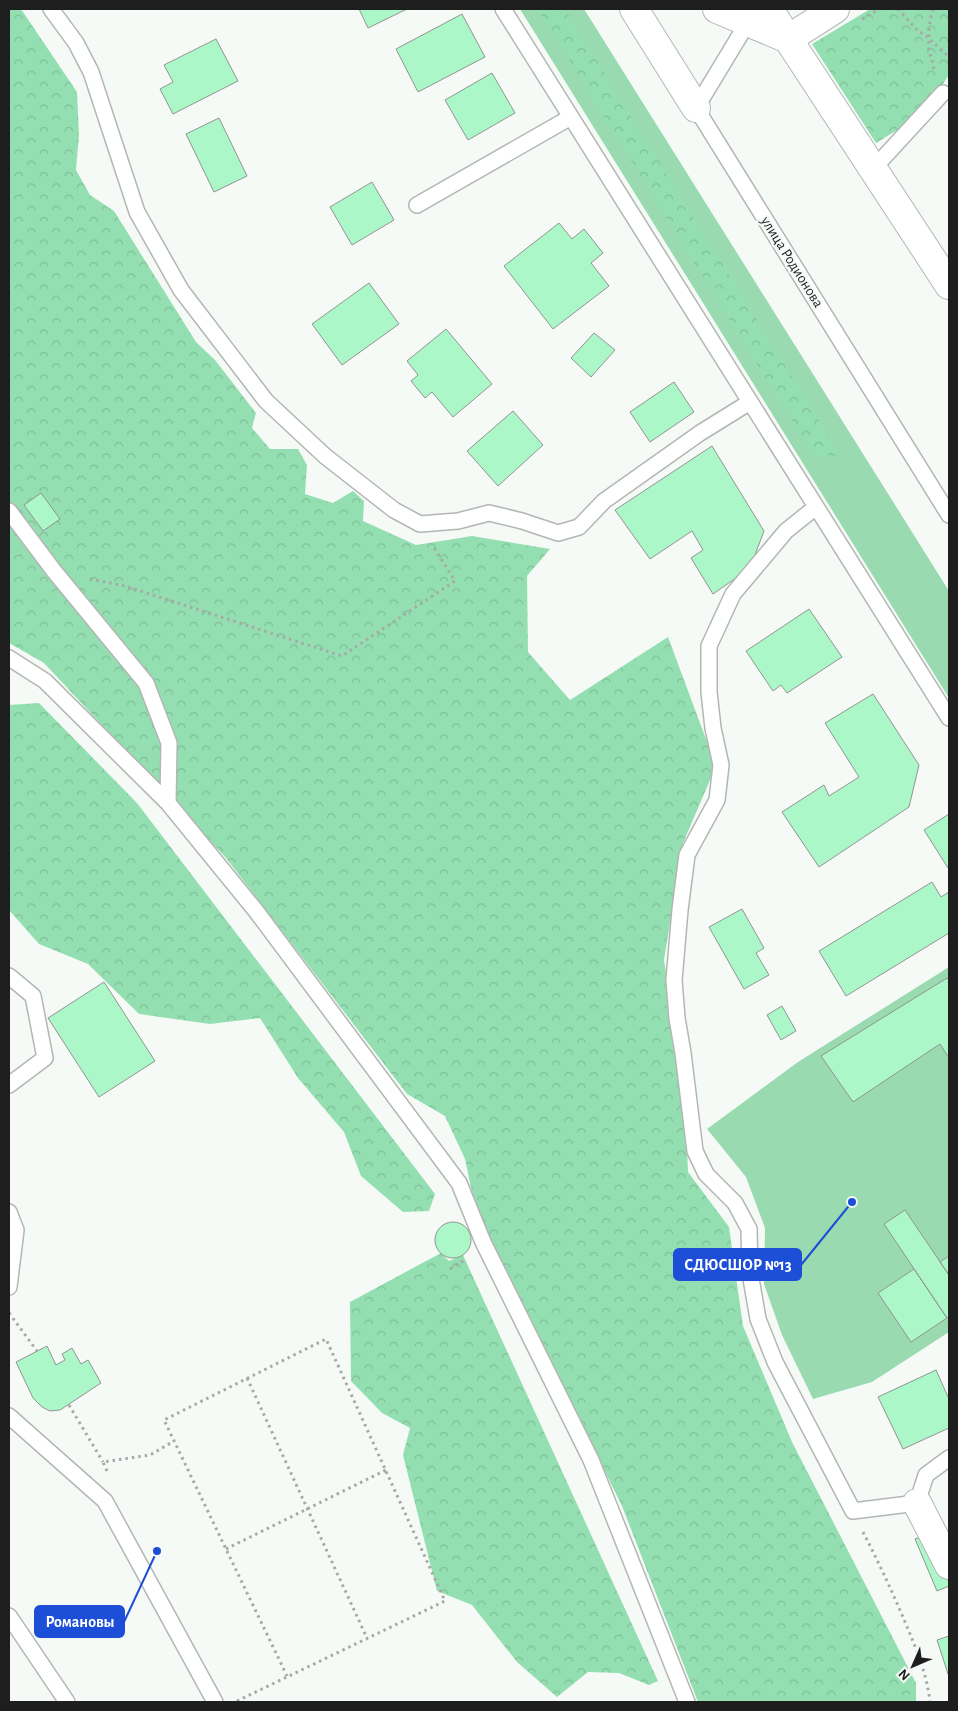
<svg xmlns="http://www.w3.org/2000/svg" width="958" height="1711" font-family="'Alegreya Sans',sans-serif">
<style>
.green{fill:#99dab1}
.forest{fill:url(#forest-crowns)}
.building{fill:#abf7c8;stroke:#919592}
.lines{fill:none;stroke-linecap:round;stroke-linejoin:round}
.lane-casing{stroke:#b3b7b4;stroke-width:18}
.street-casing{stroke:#b3b7b4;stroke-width:30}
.primary-casing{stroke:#b3b7b4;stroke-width:30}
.path{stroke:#a6a9a7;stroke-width:3;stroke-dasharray:2.5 4;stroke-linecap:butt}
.lane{stroke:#fff;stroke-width:15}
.street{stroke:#fff;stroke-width:28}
.primary{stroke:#fff;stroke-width:28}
.labels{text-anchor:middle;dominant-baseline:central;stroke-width:4.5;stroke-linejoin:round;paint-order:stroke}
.street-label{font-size:15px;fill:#1d1e1d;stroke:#f6faf7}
.leader{fill:none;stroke:#1d4ed8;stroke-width:2}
.callout-dot{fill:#1d4ed8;stroke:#f6faf7;stroke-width:2}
.callout{fill:#1d4ed8;stroke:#1d4ed8;stroke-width:2}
.callout-label{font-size:16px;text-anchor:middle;font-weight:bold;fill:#fff}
</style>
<defs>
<pattern id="forest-crowns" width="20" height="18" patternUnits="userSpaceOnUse" patternTransform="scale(1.25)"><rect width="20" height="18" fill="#94dfb1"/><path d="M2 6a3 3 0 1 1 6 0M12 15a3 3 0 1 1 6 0" fill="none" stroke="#7fbf98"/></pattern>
</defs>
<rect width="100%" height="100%" fill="#f6faf7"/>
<path class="green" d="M520,9H584L949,591V698Z
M949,967V1332L872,1382L813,1399L782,1335L764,1284L765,1228L746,1177L707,1129L798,1062Z"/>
<path class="forest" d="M9,9H21L77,92L79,135L76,170L90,195L114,211L196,342L215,360L256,413L252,428L270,449H298L307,465L305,494L333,503L353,491L364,501L363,521L416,545L472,536L550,549L527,576L528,652L570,700L668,637L716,766L683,843L664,960L685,1096L688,1172L729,1227L743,1326L792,1442L916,1683V1702H698L622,1506L476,1211L465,1159L445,1116L407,1094L226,858L44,663L9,643Z
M537,9H565L841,456L813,455Z
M870,9H949V75L922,115L876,143L812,44Z
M39,703L137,803L435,1194L429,1211L403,1212L361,1176L344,1132L298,1078L260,1018L210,1024L139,1014L88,964L39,944L9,910V705Z
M441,1253L449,1261L463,1255L658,1681L649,1685L619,1673L588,1672L557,1697L517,1662L472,1605L437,1591L403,1455L410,1428L382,1413L351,1381L350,1302Z"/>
<path class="building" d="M359,9H407L368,28Z
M462,14L485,57L418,92L396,49Z
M216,39L238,81L173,114L160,89L173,82L164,65Z
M492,73L515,113L468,140L445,100Z
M219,118L247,176L214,192L186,134Z
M372,182L394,220L352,245L330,207Z
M559,223L572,239L584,229L603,253L591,263L609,286L553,329L504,266Z
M369,283L399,324L342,365L312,324Z
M446,329L492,384L453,417L432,392L425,398L411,381L418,375L407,361Z
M594,333L615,350L591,377L571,358Z
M674,382L694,412L650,442L630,412Z
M513,411L543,445L498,486L467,451Z
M712,446L764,531L750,568L713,594L691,558L703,550L692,531L650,559L615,510Z
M41,493L60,519L43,531L24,505Z
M809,609L842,657L787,693L781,685L773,691L746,651Z
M873,694L919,765L909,807L819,867L782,812L824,785L829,796L859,777L825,723Z
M949,814V868H948L924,830Z
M932,882L941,897L949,892V933L846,996L819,951Z
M742,909L764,948L756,953L769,975L744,989L709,927Z
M947,978L949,981V1058L940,1044L853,1102L821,1056Z
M104,982L155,1061L99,1097L48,1018Z
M782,1006L796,1031L781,1040L767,1015Z
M905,1210L949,1275V1316L947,1318L884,1224Z
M435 1240a18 18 0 1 1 36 0a18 18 0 1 1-36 0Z
M949,1256V1275L940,1262Z
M914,1269L947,1318L911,1342L878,1293Z
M47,1346L56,1365L65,1360L62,1354L72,1348L81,1364L88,1360L101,1383L60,1410L50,1411L42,1407L33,1398L16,1362Z
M936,1370L949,1399V1428L903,1449L878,1397Z
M929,1534L949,1582V1586L937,1591L915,1539Z
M949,1636V1677L937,1640Z"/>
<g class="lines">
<g class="lane-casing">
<path id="lane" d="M51,9L76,43L91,72L137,212L181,290L266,401L325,456L394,510L420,524L458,521L489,513L522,521L558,533L579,527L604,501L700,433L750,402
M503,9L949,718
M748,22L696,108L949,515
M873,169L943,93
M417,205L571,117
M816,507L786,531L733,594L709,646V692L713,728L721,765L717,800L687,855L680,910L674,980L677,1018L683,1053L695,1151L706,1174L735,1203L749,1229L750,1273L758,1319L775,1362L853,1511L917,1503L926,1475L949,1458
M9,511L54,571L146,683L169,743L168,803
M9,658L45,681L168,803L256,911L459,1183L483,1242L591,1460L687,1702
M9,976L33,996L45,1058L9,1085
M9,1212L16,1230L9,1287
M9,1416L105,1501L215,1702
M9,1616L67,1702"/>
</g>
<g class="street-casing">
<path id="street" d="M769,9L788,39L835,9
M917,1503L949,1565"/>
</g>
<g class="primary-casing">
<path id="primary" d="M634,9L696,108
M717,9L788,39L949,285"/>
</g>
<path class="path" d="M898,9L919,32L924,34L949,57
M933,9C929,22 928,35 929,49C930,58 935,64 933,73
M862,19L879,9
M90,579L125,586L342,656L455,581L433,546
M450,1269L466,1259
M9,1313L37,1351
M247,1378L367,1638
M69,1405L103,1462
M107,1471L103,1462L150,1455L174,1441
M863,1532C878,1561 892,1591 905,1622C916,1648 927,1674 930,1702
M226,1549L386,1470
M237,1701L445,1601L326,1339L164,1420L287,1676"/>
<use href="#lane" class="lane"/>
<use href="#street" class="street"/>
<use href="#primary" class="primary"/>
</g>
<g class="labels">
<g class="street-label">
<text transform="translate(792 262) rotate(58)">улица Родионова</text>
</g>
</g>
<path class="leader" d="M852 1202L801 1265M157 1551L124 1622"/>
<g class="callout-dot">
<circle cx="852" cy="1202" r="5"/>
<circle cx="157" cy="1551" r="5"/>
</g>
<g class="callout">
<rect x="674" y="1249" width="127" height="31" rx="5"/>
<rect x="35" y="1606" width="89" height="31" rx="5"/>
</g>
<g class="callout-label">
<text x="738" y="1270">СДЮСШОР №13</text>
<text x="80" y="1627">Романовы</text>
</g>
<rect width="958" height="1711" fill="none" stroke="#1d1e1d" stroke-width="20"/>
<g transform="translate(913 1666) rotate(225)" stroke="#f6faf7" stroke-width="4" paint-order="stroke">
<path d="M0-4L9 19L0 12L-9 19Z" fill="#1d1e1d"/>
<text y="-8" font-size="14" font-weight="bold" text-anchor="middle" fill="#1d1e1d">N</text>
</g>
</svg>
